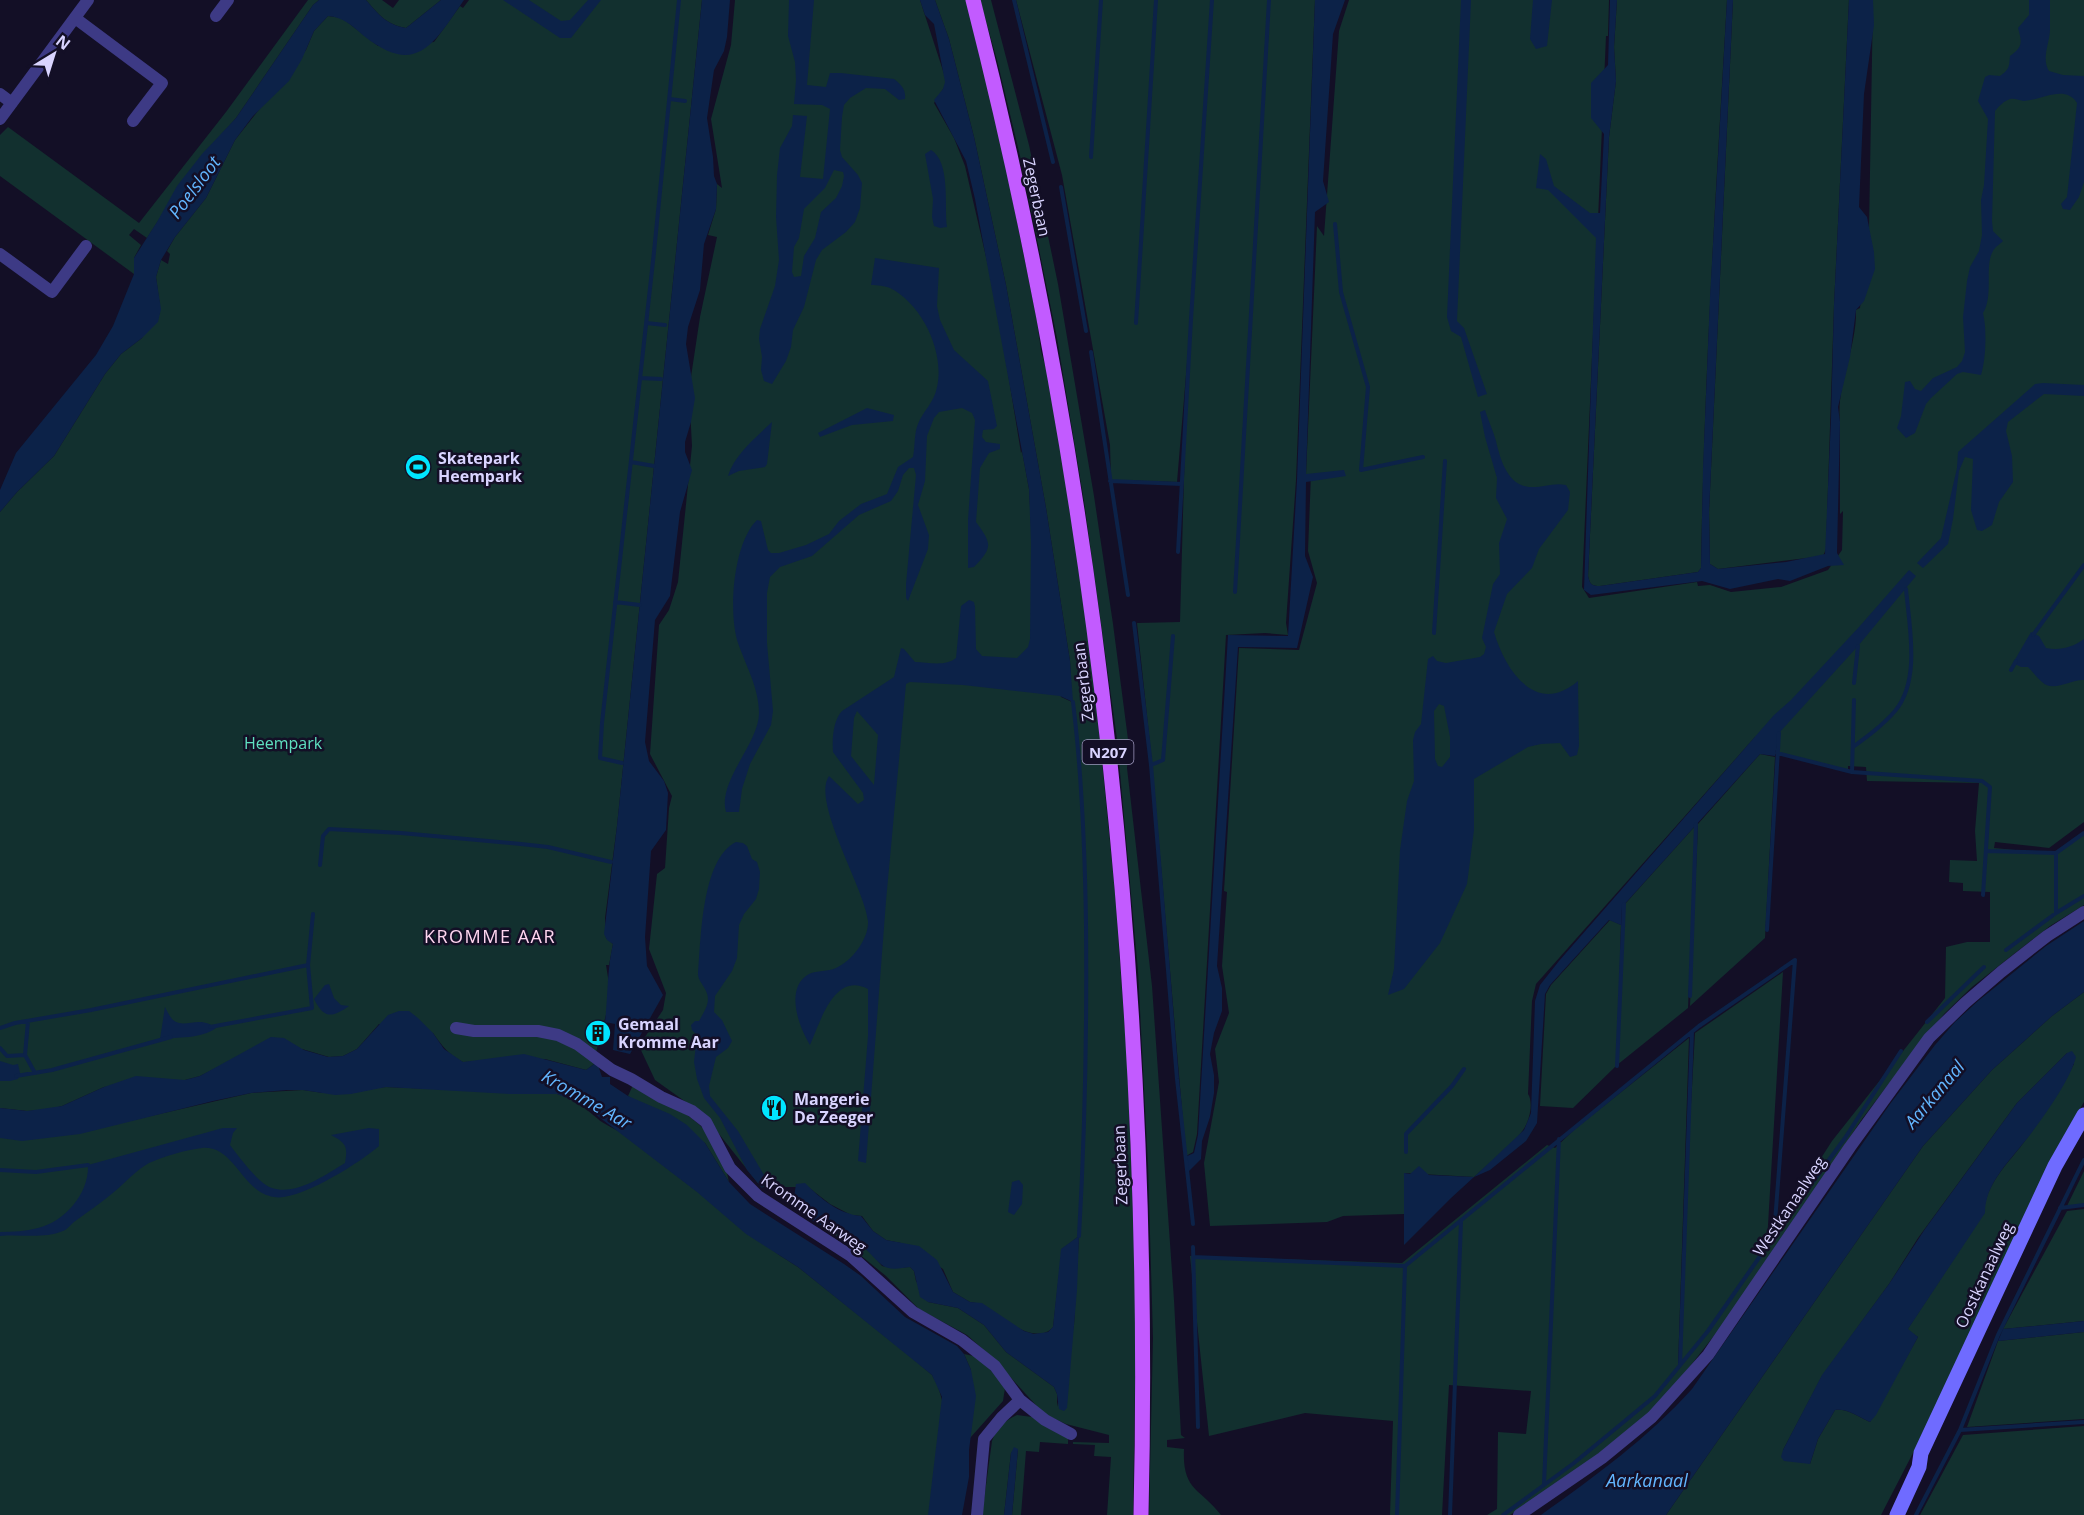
<svg xmlns="http://www.w3.org/2000/svg" width="2084" height="1515" font-family="'Open Sans',sans-serif">
<style>
.green{fill:#12302f;fill-rule:evenodd}
.water{fill:#0c2248;fill-rule:evenodd}
.lines{fill:none;stroke-linecap:round;stroke-linejoin:round}
.stream{stroke:#0c2248;stroke-width:4}
.minor{stroke:#3d3a85;stroke-width:12}
.secondary{stroke:#6f6bff;stroke-width:15}
.primary{stroke:#c25bff;stroke-width:15}
.labels{text-anchor:middle;dominant-baseline:central;stroke-width:5;stroke-linejoin:round;paint-order:stroke}
.shield{fill:#130f26;stroke:#9e99be;stroke-width:1.5}
.shield-label{font-size:15px;font-weight:bold;fill:#d9d4ff}
.street-label{font-size:16px;fill:#d9d4ff;stroke:#130f26}
.poi-label{font-size:16px;font-weight:bold;fill:#d9d4ff;stroke:#130f26;text-anchor:start}
.park-label{font-size:16px;fill:#5fe0c0;stroke:#130f26}
.water-label{font-size:18px;font-style:italic;fill:#62b6ff;stroke:#130f26}
.neighbourhood-label{font-size:18px;letter-spacing:1.5px;fill:#ffd6f0;stroke:#130f26}
</style>
<rect width="100%" height="100%" fill="#130f26"/>
<path class="green" d="M308,0H319L313,5L236,118L193,167L147,238L134,229L129,235L141,245L134,258V274L0,176V135L8,127L139,223L226,112Z
M366,0H382L393,8L399,0H441L406,28C387,25 378,14 366,0Z
M469,0H702L617,826L605,918L606,938L613,944L609,965H606L611,996L594,1060L597,1062L586,1070L545,1059L463,1062C449,1055 442,1046 433,1033L379,1024L357,1049L343,1056L329,1057L302,1049L224,1064L200,1076L185,1080L104,1087L62,1106L46,1110L27,1111L0,1108V512L17,492L54,456L105,374L121,354L142,338L160,306L156,277L161,260L168,264L170,254L167,251L175,237L206,198L235,140L306,50L314,31L328,16L342,18L378,46L434,42L460,6L463,8Z
M735,0H920L947,83L934,103L954,138L965,166L996,300L1021,453L1022,451L1029,489L1031,524L1061,697L1072,702L1070,661L1046,508L1006,285L974,137L949,39L935,0H966L999,132L1037,321L1041,351L1061,421L1085,589L1115,893L1127,1059L1135,1252L1136,1321L1133,1515H1107L1111,1457L1094,1456L1095,1445L1073,1444V1442L1109,1443V1435L1066,1424L1044,1414L994,1359L967,1335L919,1309L886,1276L843,1241L824,1228L855,1241L871,1253L882,1266L892,1268L910,1267L914,1271L916,1281L928,1302L958,1308L984,1325L1006,1352L1054,1387L1057,1394V1407L1074,1325L1079,1236L1062,1249L1053,1327C1036,1348 994,1313 976,1303L970,1302L953,1292L943,1269L901,1243L886,1240L873,1231L862,1216L851,1215L830,1204L808,1187H761L704,1115L655,1080L639,1046L663,1010L666,993L649,949L657,874L665,868L669,808L672,796L650,754L659,625L669,610L678,582L692,446L689,390L700,317L717,237L708,235L716,209L717,184L722,188L711,119L731,45Z
M980,0H991L1029,145L1058,284L1094,496L1113,624L1129,747L1127,768L1152,986L1174,1300L1181,1435L1185,1438L1167,1440V1447L1184,1449C1182,1491 1200,1488 1221,1515H1149L1153,1338L1148,1165L1138,971L1117,739L1084,501L1057,338L1021,160L997,60Z
M1016,0H1315L1296,480L1286,623L1288,635L1265,633L1226,635L1197,1134L1193,1152L1186,1156L1152,762L1137,623L1180,622L1185,442L1194,280L1177,482L1111,480L1110,445L1062,175Z
M1349,0H1609L1608,36H1606L1582,587L1589,598L1697,582L1698,586L1710,585L1731,592L1781,587L1828,570L1842,550L1843,511L1840,514V422C1836,384 1857,348 1856,310L1860,308L1869,229L1873,0H2084V822L2049,848L1995,842L1994,848L2056,854L2084,834V905L2050,926L2015,953L1972,987L1945,1013L1915,1049L1862,1119L1735,1309L1665,1398L1621,1438L1570,1476L1510,1515H1487L1497,1509L1498,1432L1526,1434L1531,1391L1449,1385L1442,1515H1390L1393,1421L1305,1413L1209,1436L1190,1256L1402,1263L1547,1145L1555,1148L1576,1128L1689,1038L1678,1367L1666,1380L1677,1371L1691,1352L1681,1364L1688,1158L1695,1033L1783,972L1767,1242L1832,1141L1945,998L1946,947L1967,942H1990V892L1963,891V883L1949,882L1950,860L1977,861L1975,831L1979,783L1867,781L1866,767L1848,766V770L1779,753V745L1755,737L1536,984L1532,1001L1528,1094C1534,1103 1529,1122 1523,1130C1514,1144 1487,1165 1474,1177L1404,1173V1214L1343,1216L1327,1222L1210,1226L1204,1163L1219,1082L1215,1049L1229,1013L1222,966L1227,892L1224,891L1239,648L1299,650L1317,583L1308,551L1311,474H1306L1317,226L1324,236L1339,31Z
M1617,0H1727C1716,189 1704,379 1701,568L1698,572L1600,586C1591,586 1590,584 1588,576L1609,137L1616,81L1614,47Z
M1733,0H1849L1834,305L1826,549L1823,556L1718,569L1710,564L1709,512Z
M1760,754L1775,757L1765,938L1690,1006L1698,824Z
M1696,825L1688,1008L1617,1065L1573,1108L1540,1106L1546,994L1551,985L1610,920L1621,925L1617,1064L1625,904Z
M2084,992V1102L2064,1136L1930,1420L1881,1515H1666L1923,1146L1992,1070L2052,1016ZM2067,1053L2074,1064C2060,1090 2045,1114 2027,1138C2010,1162 1985,1183 1984,1213L1907,1330L1918,1337L1870,1422C1859,1417 1847,1408 1835,1410L1818,1439L1810,1464L1783,1450L1822,1376L1889,1284L1918,1238L2017,1103Z
M633,1085C680,1110 720,1124 729,1182L705,1143L628,1096Z
M386,1087L557,1094C574,1099 586,1109 598,1119C602,1123 617,1130 623,1134L779,1255L798,1267L911,1357L932,1375L938,1386L947,1418L934,1515H0V1133L129,1121L251,1093L303,1090L323,1093Z
M2084,1171V1204L2067,1206Z
M2084,1209V1321L2003,1329L2067,1211Z
M2084,1332V1419L1967,1427L1998,1341Z
M964,1354L978,1357L1002,1382L1005,1388L1003,1401L970,1438L971,1370Z
M1017,1415L1032,1417L1068,1438V1444L1040,1442L1039,1452L1026,1451L1021,1515H1012L1018,1449L1011,1453L1004,1515H982L992,1441C997,1427 1004,1421 1017,1415Z
M2084,1426V1515H1920L1963,1435Z"/>
<path class="water" d="M319,0H366C378,14 387,25 406,28L441,0H464C434,43 417,78 364,36C352,26 344,17 328,16L314,31L302,59L289,81L253,116L235,140L206,198L175,237L161,260L156,277L161,309L158,322L142,338L121,354L105,374L54,456L17,492L0,512V490L16,453L96,355L113,326L134,274V258L157,222L177,186L202,154L236,118L313,5Z
M503,0H529L561,21L570,20L588,0H601L571,38H560Z
M702,0H730L727,37L724,51L714,70L707,118L713,157L714,176L717,184L716,209L704,244L700,290L688,327L686,344L695,398L691,422L685,442V452L692,470L680,512L670,596L655,620L645,742L649,761L664,781L668,793L666,830L651,851L645,937L647,966L663,995L630,1054L613,1050L615,1024L605,1022C608,996 607,969 613,944L607,940L604,934L617,826Z
M789,0H814L807,85L826,87L830,73H841L894,79C902,85 906,90 905,99L899,100L885,89L866,88L850,98L844,105L842,117L840,150L842,157L858,175L862,183L860,208L855,222L846,232L822,250L816,260L804,307L793,330L791,347L786,361L772,384L764,381L761,370L762,357L759,339L760,329L775,286L779,260L776,217L777,175L780,148L792,126L793,115L807,116L800,177L823,179L830,109L822,105L794,104L796,80L795,62L788,36ZM834,170L843,172L844,176L842,186L836,198L821,212L815,238L804,256L801,276L794,277L792,272L794,247L799,238L804,209L825,188Z
M920,0H935L949,39L974,137L1006,285L1046,508L1070,661L1073,702L1060,696L963,685L910,682L906,684L886,901L866,1163L858,1161L868,1036V989C834,971 820,1023 810,1045C799,1027 784,988 809,974C817,970 828,972 836,968C852,961 869,939 868,921C865,889 811,801 829,776L858,804L864,800L863,793L833,752C832,740 833,720 842,711L894,677L901,648L904,649L915,662C928,662 945,667 956,658L961,606L969,600L974,602L975,607L976,649L982,656L1017,658L1028,647L1030,639L1031,544L1029,489L975,199L966,161L934,100L943,89L945,82L934,24L925,15ZM857,711L878,735L874,785L851,756L854,718Z
M1315,0H1345L1333,34L1323,181L1329,202L1315,212L1306,474L1344,470L1346,476L1306,482L1305,556L1313,577L1297,648L1238,647L1217,966L1222,988V1011L1214,1033L1210,1054L1214,1075V1093L1210,1117L1202,1141L1201,1159L1187,1173L1185,1157L1194,1153L1198,1135L1228,635L1288,636L1297,480Z
M1461,0H1471L1457,321L1464,328L1487,394L1478,397L1461,337L1451,331L1447,317Z
M1533,0H1552L1547,46L1536,49L1530,39Z
M1610,0H1617L1614,47L1616,81L1609,137L1588,576C1590,584 1591,586 1600,586L1698,572L1701,568L1703,468L1710,297L1727,0H1733L1709,512L1710,564L1718,569L1786,562L1825,554L1831,419L1834,305L1849,0H1873L1874,25L1864,94L1859,207L1867,217L1874,252L1875,269L1864,301L1856,310L1850,357L1838,407L1840,422L1837,553L1844,565L1828,566L1790,581L1778,579L1730,589L1702,581L1591,595L1584,590L1596,238L1548,190L1536,188L1540,154L1546,159L1554,186L1590,213H1600L1604,134L1591,118V83L1608,65Z
M2029,0H2050C2050,10 2050,19 2050,29C2050,43 2041,58 2049,71L2063,75L2084,76V182L2079,197L2070,210L2063,209L2061,204L2067,197L2077,103C2065,84 2042,100 2024,101C2020,101 2015,98 2010,99C2004,101 1999,106 1995,111L1992,221L1993,231L2003,241C2000,244 1995,247 1993,251C1984,266 1994,295 1983,313C1987,329 1986,359 1981,375L1963,372L1957,374L1931,398L1926,404L1915,433L1906,438L1897,428L1901,416L1905,382L1910,381L1915,389L1921,391L1933,378L1957,367L1962,361L1965,352L1963,317L1967,281L1970,267L1979,251L1982,235L1981,200L1984,185L1988,119L1978,101L1985,77L1989,75L2000,76C2010,69 2009,66 2010,56C2023,47 2022,42 2018,28L2029,15Z
M931,150C951,162 944,206 947,227L940,228L934,226L932,217L933,199L925,154Z
M875,258L939,268L937,306L940,320L954,350L988,381L997,426L994,429L983,430L982,437L986,442L1000,444V449L989,453L980,468L976,522C992,544 993,547 974,567L968,568V520L975,420L972,413L962,408L939,412L934,418L927,436L925,481L918,505L929,535L928,549L908,601L906,598V584L916,475L914,468H909L903,475L898,491L891,501L859,515L812,556L780,567L770,577L767,593V643L773,711L771,725L750,764L742,789L739,812H726C717,782 759,743 759,713C759,688 746,666 738,643C728,613 733,543 757,520L761,521L768,550L771,553H779L806,545L829,534L839,521L861,504L887,494L898,467L913,457C915,447 914,433 918,424C923,411 934,403 937,387C945,352 922,304 890,288C885,286 877,285 871,285Z
M2043,383L2084,385V396L2044,394L2008,422L2006,431L2012,456L2013,482L1999,502L1992,525L1982,531L1977,530L1971,510L1973,459L1965,457L1959,471L1953,519L1948,544L1923,568L1917,563L1941,538L1957,468L1958,452L2035,384Z
M867,408L894,415L893,421L852,425L820,437L818,433Z
M1485,410C1488,420 1493,430 1496,441C1500,458 1507,485 1529,487C1543,488 1553,482 1566,485L1570,492L1568,510L1539,549L1532,568L1507,594L1494,632C1505,670 1536,717 1578,681L1579,746L1577,755L1570,757L1560,743L1541,744L1528,747L1474,779V830L1467,884L1440,943L1404,989L1388,995L1394,969L1400,850L1407,801L1414,781L1413,740L1415,732L1421,724L1428,659L1433,656L1437,661L1446,663L1480,657L1484,654L1486,647L1482,638L1493,584L1500,574L1499,543L1507,519L1496,498L1497,478L1485,437L1480,412ZM1439,704L1444,706L1450,737V757L1442,767L1438,766L1435,759L1434,711Z
M772,422L767,464L765,467L739,471L728,476C734,455 756,437 772,422Z
M1909,570L1916,576L1858,646L1779,733L1775,756L1760,754L1622,907L1621,925L1609,920L1550,985L1545,994L1537,1123L1526,1141L1490,1170L1474,1177L1451,1198L1404,1245V1173L1410,1174L1419,1166L1429,1175L1474,1177L1524,1130L1531,1113L1535,1001L1540,985L1559,961L1774,715L1791,700L1859,627Z
M2031,632L2039,636L2046,648C2060,651 2073,647 2084,639V680C2071,679 2053,693 2042,682C2037,678 2033,672 2028,667H2021L2013,663Z
M736,842L743,843L747,846L752,859L757,862L760,872L759,889L756,899L744,914L739,925L737,958L732,971L715,996L714,1012L722,1020L732,1041L728,1048L716,1057L709,1086L710,1096L738,1131L764,1175L765,1183L762,1188L747,1170L720,1118L704,1098L697,1079L694,1062L697,1035L692,1030L691,1025L695,1021H699C705,1010 712,1001 705,989C702,983 699,981 698,975C701,941 701,859 736,842Z
M2084,921V992L2052,1016L1992,1070L1923,1146L1666,1515H1541C1594,1477 1648,1438 1692,1389L1890,1104L1935,1045L1955,1022L1978,1001L2046,946Z
M329,984L334,998L341,1005L349,1006C332,1018 324,1019 314,999L325,985Z
M165,1007C167,1011 170,1017 173,1020C186,1030 198,1014 216,1028C201,1039 178,1037 160,1039Z
M399,1011H409L418,1018L433,1033L444,1049L463,1062L524,1054L586,1070L597,1062L602,1077H610V1084L628,1096L670,1114L687,1125L705,1143L729,1182L750,1204L844,1264L861,1276L905,1317L957,1346L964,1354L971,1370L976,1396L969,1450V1477L962,1515H928L942,1397L932,1375L798,1267L746,1234L697,1192L582,1104L557,1094H510L386,1087L351,1094L335,1095L303,1090H287L251,1093L213,1101L80,1134L22,1141L0,1138V1108L27,1111L62,1106L104,1087L136,1076L185,1080L200,1076L271,1037L284,1038L304,1050L328,1057L343,1056L357,1049L388,1015Z
M2072,1051L2076,1057C2070,1081 2041,1121 2025,1141C2008,1163 1985,1184 1985,1213L1908,1329L1918,1337L1876,1415L1870,1422C1859,1417 1847,1408 1835,1410L1818,1439L1810,1464L1784,1461L1781,1457L1783,1450L1822,1375L1889,1284L1925,1229L2017,1103L2067,1053Z
M0,1061L13,1065L18,1064L20,1073L18,1079L10,1081H0Z
M223,1128H237L233,1133L230,1145C239,1157 259,1184 272,1188C296,1196 325,1175 345,1163C348,1146 346,1143 331,1135L369,1128L379,1129V1146C361,1162 298,1202 274,1197C241,1192 235,1145 202,1148C185,1150 165,1156 149,1163C136,1170 125,1183 114,1192C101,1203 87,1212 74,1222C70,1225 68,1229 63,1231C44,1239 21,1234 0,1236V1232C13,1232 26,1231 38,1228C66,1221 89,1193 88,1165Z
M1019,1180L1023,1185L1022,1204L1014,1215L1008,1212L1012,1182Z
M805,1183C821,1199 839,1214 861,1216L873,1231L886,1240L919,1246L937,1260L953,1292L970,1302L982,1303L1024,1331L1034,1334L1048,1332L1053,1327L1061,1249L1079,1236L1077,1290L1067,1408L1064,1411L1059,1409L1057,1394L1054,1387L1006,1352L984,1325L958,1308L928,1302L920,1297L914,1271L910,1267C901,1268 889,1271 882,1265C874,1259 868,1249 857,1243C837,1229 808,1225 793,1204L796,1184Z
M2084,1321V1332L1998,1341L2003,1329Z
M1014,1447L1018,1449L1012,1515H1004L1011,1453Z"/>
<g class="lines">
<path class="stream" d="M1014,0L1053,162
M670,99L685,101
M1091,157L1101,0
M1061,187L1086,331
M1335,224L1341,292L1368,387L1361,470L1423,457
M646,323L665,325
M1136,323L1156,0
M1091,352L1128,595
M640,378L661,379
M631,462L654,466
M1110,481L1182,484
M1178,552L1191,319L1212,0
M1235,592L1269,0
M615,602L640,605
M1134,623L1151,765L1177,1079L1193,1224
M1434,633L1445,461
M2033,635L2084,565
M2011,670L2016,661
M1854,683L1858,646
M1073,702C1082,776 1085,851 1086,925C1087,1029 1085,1132 1079,1236
M1853,747C1868,736 1883,725 1895,711C1921,680 1909,625 1906,589
M1777,753L1852,772L1982,781L1990,787L1983,895
M622,763L600,758L602,723L654,252L679,0
M1151,765L1163,760L1173,636
M1852,772L1854,700
M1986,851L2056,853L2084,833
M320,865L323,836L329,829L401,833L521,844L548,847L611,862
M2056,913V853
M1767,930L1779,733
M2006,950L2056,913L2084,896
M1690,996L1696,824
M28,1021L25,1055L35,1073
M1927,1022L1984,967
M210,1027L312,1008L308,965
M0,1028L15,1023L91,1010L308,965L313,914
M0,1048L7,1056L25,1055
M1617,1066L1624,904
M16,1076L52,1070L171,1037
M1406,1152V1134L1452,1086L1464,1069
M0,1170L36,1172L88,1165
M2060,1208L2084,1205
M1787,1217L1845,1138L1901,1051
M1193,1247L1198,1427
M1193,1257L1405,1266L1397,1515
M1405,1266L1699,1026L1795,960L1775,1222
M1680,1365L1692,1032
M1960,1430L2084,1422
M1544,1484L1559,1139
M1450,1515L1461,1221
M1503,1515L1574,1463L1655,1396L1708,1331L1763,1252
M1916,1515L1960,1430L1998,1335L2084,1160"/>
<path class="minor" d="M216,16L228,0
M75,18L162,83L133,121
M0,94L12,103
M0,119L88,0
M0,254L52,292L86,246
M456,1028L474,1031H538L558,1035L577,1044L612,1070L631,1079L661,1097L692,1111L706,1122L730,1168L758,1196L851,1256L913,1312L962,1340L995,1366L1020,1400L1045,1420L1071,1434
M977,1515L984,1439L1002,1417L1020,1400
M1519,1515L1602,1458L1652,1417L1708,1355L1850,1147L1929,1038L1965,1003L2001,972L2047,936L2084,912"/>
<path class="secondary" d="M1897,1515L1919,1467L1921,1453L2055,1166L2084,1115"/>
<path class="primary" d="M973,0C1099,493 1153,1006 1141,1515"/>
</g>
<defs>
<g id="stadium-disc" transform="scale(1.35)"><circle r="9.5" fill="#00e5ff" stroke="#130f26"/><path d="M0-5a6.5 5 0 1 0 0 10a6.5 5 0 1 0 0-10ZM-3.5-1.8h7v3.6h-7Z" fill="#111"/></g>
<g id="building-disc" transform="scale(1.35)"><circle r="9.5" fill="#00e5ff" stroke="#130f26"/><path d="M-4-6H4V6H1V3H-1V6H-4ZM-2.5-4.3h1.7v1.8h-1.7ZM.8-4.3h1.7v1.8H.8ZM-2.5-1h1.7V.8h-1.7ZM.8-1h1.7V.8H.8Z" fill="#111"/></g>
<g id="restaurant-disc" transform="scale(1.35)"><circle r="9.5" fill="#00e5ff" stroke="#130f26"/><path d="M-5-6h1v4h1v-4h1v4h1v-4h1v5L-1.5 .5V6h-2V.5L-5-1ZM5-6V6H3V1.5H1.5Q1.5-4 5-6Z" fill="#111"/></g>
</defs>
<g fill-rule="evenodd">
<use href="#stadium-disc" x="418" y="467"/>
<use href="#building-disc" x="598" y="1033"/>
<use href="#restaurant-disc" x="774" y="1108"/>
</g>
<g class="labels">
<rect class="shield" x="1082.5" y="740" width="51" height="24" rx="4.5"/>
<g class="shield-label">
<text x="1108" y="752">N207</text>
</g>
<g class="street-label">
<text transform="translate(1037 197) rotate(78)">Zegerbaan</text>
<text transform="translate(1083 682) rotate(-97)">Zegerbaan</text>
<text transform="translate(1120 1165) rotate(-92)">Zegerbaan</text>
<text transform="translate(1789 1206) rotate(-56)">Westkanaalweg</text>
<text transform="translate(814 1213) rotate(35)">Kromme Aarweg</text>
<text transform="translate(1984 1275) rotate(-65)">Oostkanaalweg</text>
</g>
<g class="poi-label">
<text x="438" y="458">Skatepark<tspan x="438" dy="18">Heempark</tspan></text>
<text x="618" y="1024">Gemaal<tspan x="618" dy="18">Kromme Aar</tspan></text>
<text x="794" y="1099">Mangerie<tspan x="794" dy="18">De Zeeger</tspan></text>
</g>
<g class="park-label">
<text x="283" y="743">Heempark</text>
</g>
<g class="water-label">
<text transform="translate(194 187) rotate(-53)">Poelsloot</text>
<text transform="translate(1934 1094) rotate(-50)">Aarkanaal</text>
<text transform="translate(587 1099) rotate(30)">Kromme Aar</text>
<text x="1647" y="1480">Aarkanaal</text>
</g>
<g class="neighbourhood-label">
<text x="490" y="936">KROMME AAR</text>
</g>
</g>
<g transform="translate(54 54) rotate(38)" stroke="#130f26" stroke-width="4.5" paint-order="stroke">
<path d="M0-4.5L10 22L0 15L-10 22Z" fill="#d9d4ff"/>
<text y="-9" font-size="16" font-weight="bold" text-anchor="middle" fill="#d9d4ff">N</text>
</g>
</svg>
